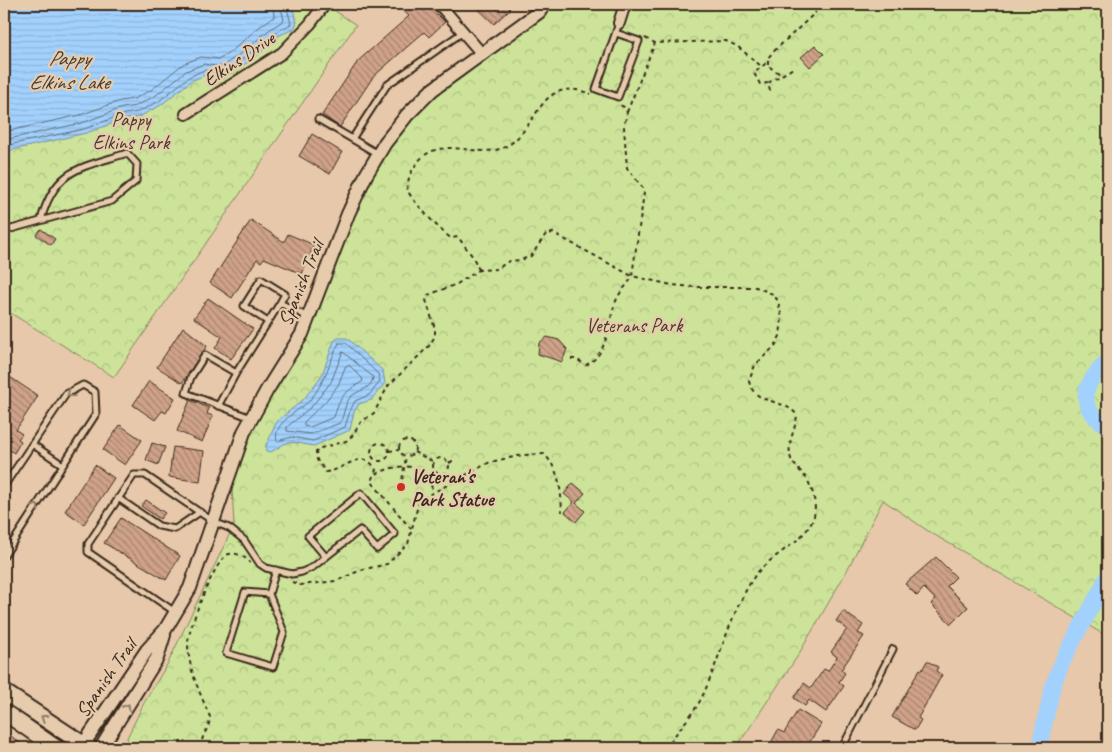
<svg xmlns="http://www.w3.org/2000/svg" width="1112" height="752" font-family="Caveat,sans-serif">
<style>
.park{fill:url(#park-crowns);stroke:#84865c}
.water{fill:url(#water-rules);stroke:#798ea4}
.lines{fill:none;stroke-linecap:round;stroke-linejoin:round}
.shore{stroke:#646d78;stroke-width:1}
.river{stroke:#a2d1fe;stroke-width:16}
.building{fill:url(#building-back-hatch);stroke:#3b2a1e}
.service-casing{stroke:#3b2a1e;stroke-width:9}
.minor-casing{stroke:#3b2a1e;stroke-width:14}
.tertiary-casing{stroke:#3b2a1e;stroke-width:16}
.secondary-casing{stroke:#3b2a1e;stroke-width:19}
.path{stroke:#3b2a1e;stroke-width:2;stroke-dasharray:4 4;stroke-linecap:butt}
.service{stroke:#e6ccad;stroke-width:5}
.minor{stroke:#e6ccad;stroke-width:10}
.tertiary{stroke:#e6ccad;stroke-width:12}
.secondary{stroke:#e6ccad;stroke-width:15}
.oneway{stroke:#907b66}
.poi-dot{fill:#c8321e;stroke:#e6ccad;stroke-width:2}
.labels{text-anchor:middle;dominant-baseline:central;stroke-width:4.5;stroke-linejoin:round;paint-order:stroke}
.street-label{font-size:20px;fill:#3b2a1e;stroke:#e6ccad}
.park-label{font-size:20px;fill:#4a3c2a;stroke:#e6ccad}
.poi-label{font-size:20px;font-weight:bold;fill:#3b2a1e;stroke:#e6ccad;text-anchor:start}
.water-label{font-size:21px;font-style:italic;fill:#453b34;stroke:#e6ccad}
</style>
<defs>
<pattern id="park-crowns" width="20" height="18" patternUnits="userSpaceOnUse" patternTransform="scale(1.25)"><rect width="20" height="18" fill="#cce399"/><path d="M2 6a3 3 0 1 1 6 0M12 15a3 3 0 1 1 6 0" fill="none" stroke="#b0c383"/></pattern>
<pattern id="water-rules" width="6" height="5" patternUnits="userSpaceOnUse" patternTransform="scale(1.25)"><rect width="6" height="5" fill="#a2d1fe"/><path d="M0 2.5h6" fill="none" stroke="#8cb4d9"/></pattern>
<pattern id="building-back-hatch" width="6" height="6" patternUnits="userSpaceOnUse" patternTransform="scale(1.25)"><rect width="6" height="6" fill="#cfa289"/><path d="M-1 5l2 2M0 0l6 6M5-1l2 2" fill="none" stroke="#a9846f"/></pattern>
</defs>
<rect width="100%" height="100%" fill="#e7c8aa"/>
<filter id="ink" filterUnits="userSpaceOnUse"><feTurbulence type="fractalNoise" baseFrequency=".02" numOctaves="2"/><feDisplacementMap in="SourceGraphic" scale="10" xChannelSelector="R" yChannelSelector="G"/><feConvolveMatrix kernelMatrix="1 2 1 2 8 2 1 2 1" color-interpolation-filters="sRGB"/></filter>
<g filter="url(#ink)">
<path class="park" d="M4,4H325L356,25L114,377L4,309Z
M544,4H1108V637L928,531L883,500L844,576L797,657L736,748H131L127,738L144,703L168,663L234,525L231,469L327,271L366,175L432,90Z"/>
<path class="water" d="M4,4H291L297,22L294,29L280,35L257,56L222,79L205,75L191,81L161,105L139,117L125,119L86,133L4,152Z
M338,338H347L383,371L385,383L371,400L359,404L354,412L350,430L314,446L292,442L284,444L271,452L266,451V446L277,421L304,399L322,375L334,341Z"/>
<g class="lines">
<path class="shore" d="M4,132L80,115L120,101L134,99L151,90L183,64L201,57L220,59C240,47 254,28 274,17L273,4
M4,140L82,123L122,108L136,106L155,96L186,71L204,64L221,67L249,48L262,35L284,20L280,4
M4,146L84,129L124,114L138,112L159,101L189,77L204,70L222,73C247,59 266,36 291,24L286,4
M339,343H346L378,374L380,382L369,395L355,401L350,411L345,427L313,441L292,437L277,441C272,423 299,411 309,401C326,382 328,364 339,343Z
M343,352L373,377C372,389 361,389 353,395C344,401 345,414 340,423L311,434L287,431V427L312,406L331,382Z
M346,366H350L362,378L363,381C342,395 342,393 334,417L310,427L304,426V422L325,402L338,385Z"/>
<path class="river" d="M1108,361C1082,385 1075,406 1108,427
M1039,748L1053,685L1063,660L1108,576"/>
</g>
<path class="building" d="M396,4H427L445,22L429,37L424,32L373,77L340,127L322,115L358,61L409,16Z
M473,4H505L510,9L494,24Z
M815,45L824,54L810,67L801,57Z
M312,134L342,152L330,174L299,156Z
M251,220L284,242L288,234L314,245L302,274L264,258L261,262L257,259L232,298L210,283Z
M41,229L55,239L51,245L36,235Z
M208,298L253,329L231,359L215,348L222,337L194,318Z
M183,327L207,346L182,383L157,367Z
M547,337L559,340L567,349L562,362L538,354L539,343Z
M4,373L38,396L16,430L22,434L18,439L21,441L14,453L4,446Z
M149,381L175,398L166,413L162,411L155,420L133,405Z
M190,400L209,408L207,414L213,416L202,442L177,431Z
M120,425L142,440L125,465L103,450Z
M152,443L165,447L158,465L146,460Z
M173,447L204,451L200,482L169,477Z
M95,465L114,478L84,524L65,511Z
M573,483L585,493L576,503L585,511L576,522L565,512L574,502L564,494Z
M146,500L165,513L160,519L141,506Z
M121,518L180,556L166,580L104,543Z
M936,557L956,577L947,586L968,607L951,624L931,604L935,599L924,588L917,596L905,584Z
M843,611L863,625L858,633L864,636L841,670L845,673L839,682L844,686L826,712L809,700L805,706L794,698L804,683L811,688L824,669L828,671L837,657L831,652L847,629L836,621Z
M927,661L938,667L936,671L942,675L918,718L921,720L915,730L892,717L920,669L922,670Z
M798,710L821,724L806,748H775L777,744L772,741L778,730L784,733Z
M7,733L16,740L27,748H4V737Z"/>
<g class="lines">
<g class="service-casing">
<path id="service" d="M616,33L639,41L618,97L596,89L619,23
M318,119L378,154
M352,139L387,85L463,32
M4,231L112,201L136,181L137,164L127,153C81,168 55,168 41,220
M268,322L244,306L261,279L285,294L280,303
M218,406L236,373
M251,418L186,393L191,377L205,355L236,373L280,303L308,317
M32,444L63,465
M4,486L66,394L83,385L95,392L96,414L4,556
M118,498L159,526L175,529L200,512
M269,594L245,592L226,653L273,667L284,632L269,594L276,570
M175,612L88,552V544L134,475H145L214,522L229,528L244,540L260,564L266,568L292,574L302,572L313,567L360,530L377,549L395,534L361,493L308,536L326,557
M842,748L893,649"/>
</g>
<g class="minor-casing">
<path id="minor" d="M439,4L482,54
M619,23L625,4
M186,114L282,53L310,24L325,4"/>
</g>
<g class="tertiary-casing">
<path id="tertiary" d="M81,748L147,650L165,630L190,588L244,432L267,390L302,334L348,214L366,175L385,143L407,115L432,90L539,12L545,4
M101,748L157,658L164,635"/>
</g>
<g class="secondary-casing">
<path id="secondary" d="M4,692L89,748
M4,712L56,748"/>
</g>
<path class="path" d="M645,38L655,43L726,41L737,46L761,66
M768,65V58L773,52L816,12
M768,83L795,67
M770,91L768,83L760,84L754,73L765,64L782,75
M627,112L655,43
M479,270L473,257L458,237L451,238C443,234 410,198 408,191C405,180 416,161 425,155C451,137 484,162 510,144C541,122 540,75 591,94
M571,359H576L586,365C612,352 606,317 619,295C623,288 629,284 632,276L644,193L643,188L627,168L624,127L627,112L624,107L618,104
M399 448a8 8 0 1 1 16 0a8 8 0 1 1-16 0Z
M371 452a9 9 0 1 1 18 0a9 9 0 1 1-18 0Z
M389,451L399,450
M414,452L434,462
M433 466a8 8 0 1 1 16 0a8 8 0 1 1-16 0Z
M449,463L453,461
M376,474C399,463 426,460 433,492
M401,487L406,456
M411,529L371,481L376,470C363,446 344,471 326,472L317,460L316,452L321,448L346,441L352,436L361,422L374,413L388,386L429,346L435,336V329L426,300L428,295L457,284L479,270L497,269L509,261L521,260L531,256L546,234L553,233L632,276L672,285L694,287H756L773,294L778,301L782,318L780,336L775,346L755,365L749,381C754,406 783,397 797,415C796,429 786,444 791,459C794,465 798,469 803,474C812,485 817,502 814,516C808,541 769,555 754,577C731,612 720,658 703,695C694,715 677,729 667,748
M292,582L301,585L336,581L361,570L387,564L408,544L418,505L423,498L490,462L523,455L544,454C560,470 561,491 562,512
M201,748C200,737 210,728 210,717C200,693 188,669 188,643C188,629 215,558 229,554C237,552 245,557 250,563"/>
<use href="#service" class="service"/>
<use href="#minor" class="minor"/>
<use href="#tertiary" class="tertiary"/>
<use href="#secondary" class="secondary"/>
</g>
<defs><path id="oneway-chevron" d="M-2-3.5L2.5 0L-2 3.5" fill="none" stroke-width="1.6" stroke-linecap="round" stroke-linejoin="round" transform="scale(1.25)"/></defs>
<g class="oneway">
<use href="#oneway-chevron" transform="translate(70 394) rotate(142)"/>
<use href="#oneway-chevron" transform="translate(36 507) rotate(-57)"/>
<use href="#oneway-chevron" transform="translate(127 707) rotate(-58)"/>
<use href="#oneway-chevron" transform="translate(44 718) rotate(-147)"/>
</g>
</g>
<circle class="poi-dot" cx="401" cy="487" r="5"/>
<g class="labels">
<g class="street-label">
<text transform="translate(239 59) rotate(-34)">Elkins Drive</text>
<text transform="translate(301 283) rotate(-68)">Spanish Trail</text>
<text transform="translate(106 678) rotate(-55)">Spanish Trail</text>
</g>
<g class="park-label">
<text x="131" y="119">Pappy<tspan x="131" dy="23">Elkins Park</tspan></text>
<text x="634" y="325">Veterans Park</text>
</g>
<g class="poi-label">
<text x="411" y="476">Veteran's<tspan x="411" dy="23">Park Statue</tspan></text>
</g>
<g class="water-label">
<text x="69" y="58">Pappy<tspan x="69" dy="24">Elkins Lake</tspan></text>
</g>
</g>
<rect width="1112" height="752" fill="none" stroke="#e6ccad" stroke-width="20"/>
<rect x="10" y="10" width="1092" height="732" fill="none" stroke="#3b2a1e" stroke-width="2" filter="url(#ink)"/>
</svg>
